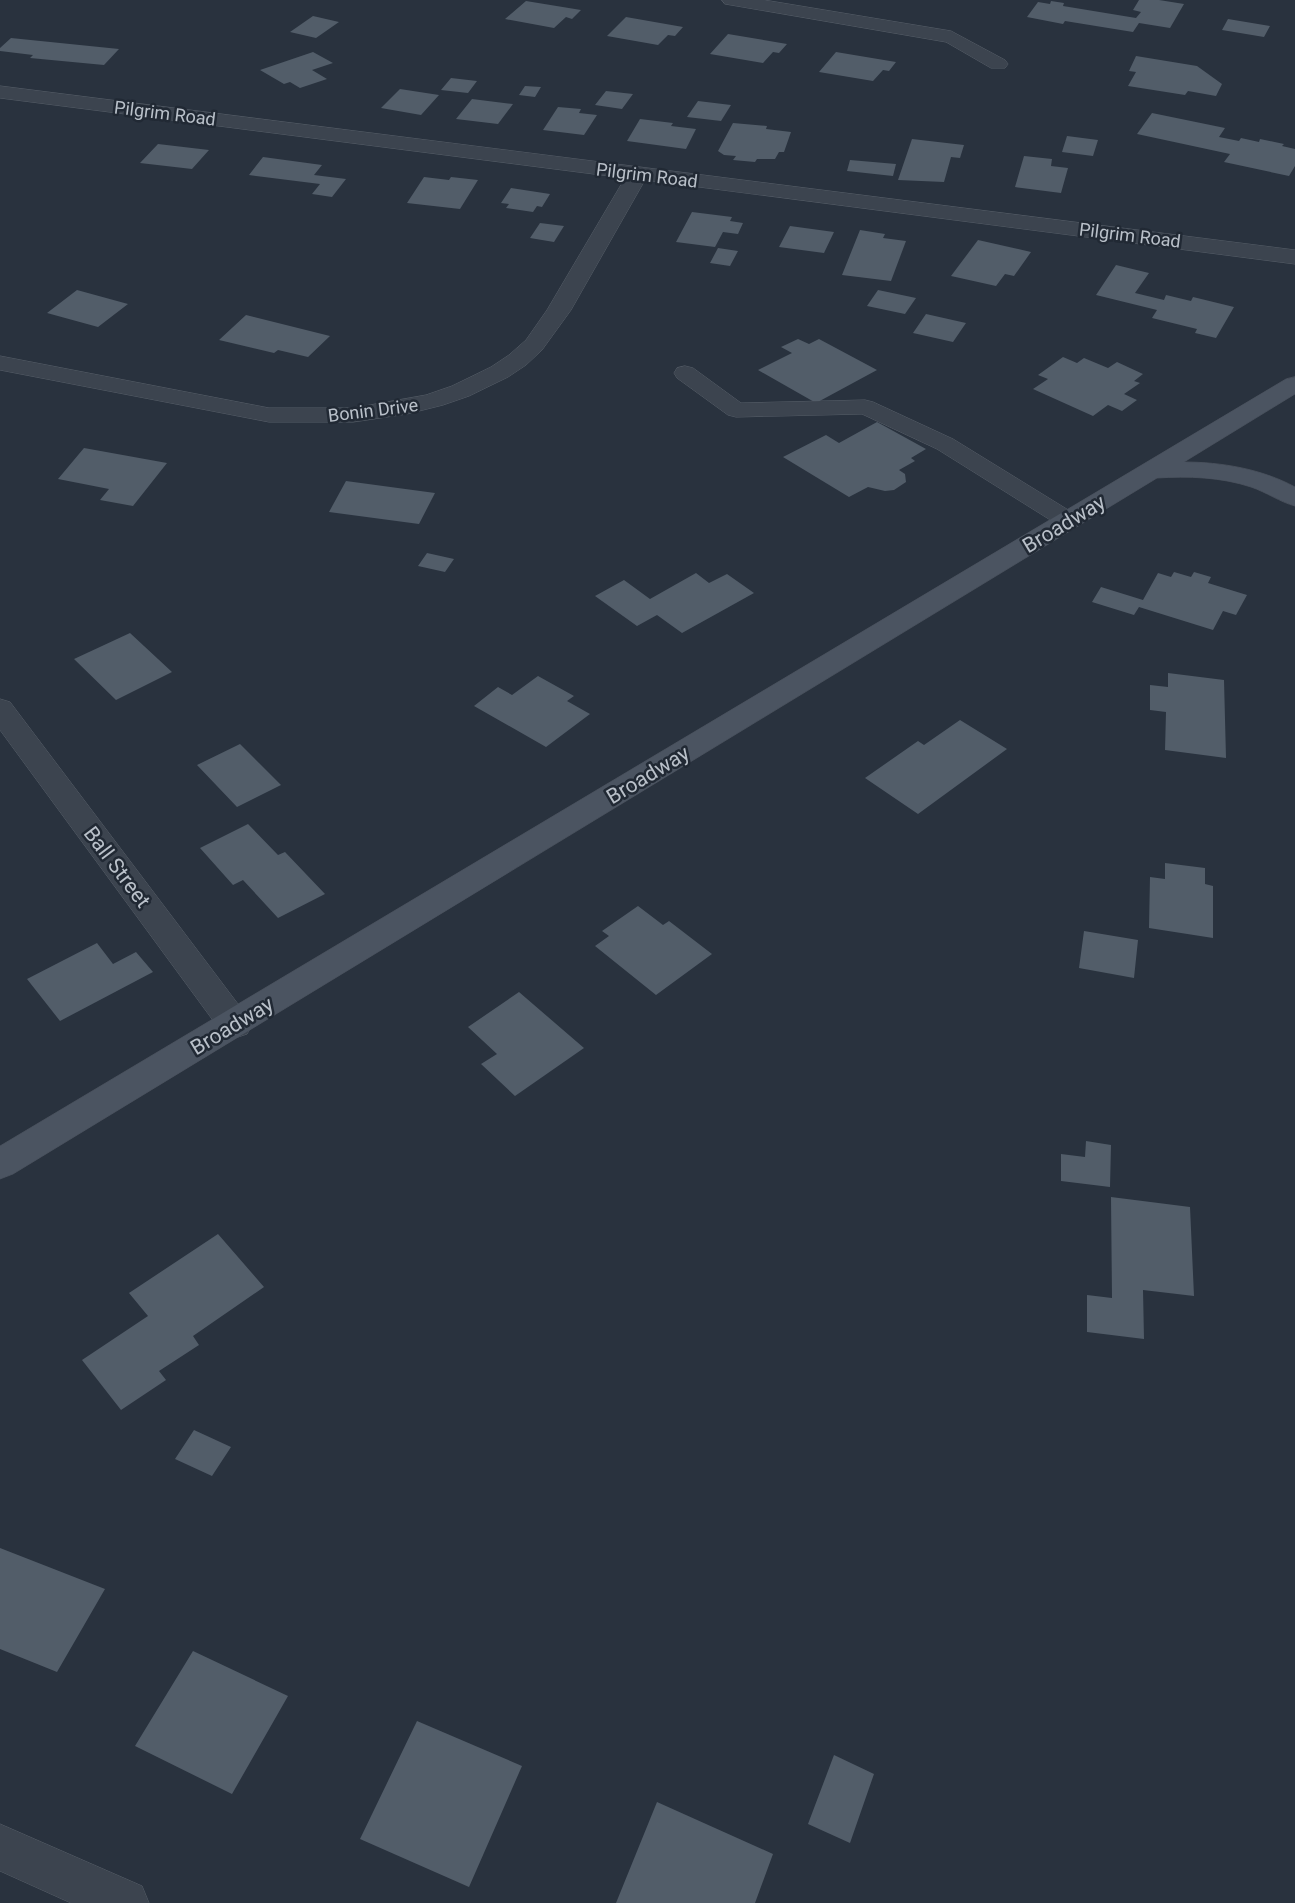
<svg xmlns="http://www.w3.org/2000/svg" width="1295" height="1903" font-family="Roboto,sans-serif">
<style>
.building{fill:#525d69}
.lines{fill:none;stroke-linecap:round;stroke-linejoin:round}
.service-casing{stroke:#575f69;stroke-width:1}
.minor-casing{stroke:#575f69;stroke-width:1}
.secondary-casing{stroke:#464d58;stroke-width:1}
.service{fill:#3c444f;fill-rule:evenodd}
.minor{fill:#3c444f;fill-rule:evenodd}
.secondary{fill:#4b5461;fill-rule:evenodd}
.labels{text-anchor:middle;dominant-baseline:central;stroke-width:5;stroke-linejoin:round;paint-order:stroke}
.far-street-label{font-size:18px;fill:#b9c0c9;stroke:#212934}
.street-label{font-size:21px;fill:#b9c0c9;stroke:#212934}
</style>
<rect width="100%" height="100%" fill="#29323e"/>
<path class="building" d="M1139,0H1159L1184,4L1170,28L1139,23L1133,32L1065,21L1063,24L1027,17L1038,2L1050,4L1051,1L1064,3L1063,6L1136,18L1141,12L1133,10Z
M526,1L581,10L572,19L566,17L554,28L505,19Z
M313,16L339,22L316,38L290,32Z
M626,17L683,27L675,36L668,35L658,45L607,36Z
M1228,19L1270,26L1264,37L1222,30Z
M728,34L787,44L779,53L773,52L763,63L710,54Z
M11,38L119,49L104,65L30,58L33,55L0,51V48Z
M313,52L333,63L312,70L327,79L300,88L290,82L284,84L260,70Z
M836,52L896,62L889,71L883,70L873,81L819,72Z
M1136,56L1197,66L1222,84L1216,96L1188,91L1185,95L1128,86L1136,72L1129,71Z
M451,78L477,81L468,93L441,90Z
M525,86L541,87L535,97L519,95Z
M400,89L439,95L421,115L381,108Z
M606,91L633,94L622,109L595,105Z
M472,99L513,104L498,124L456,119Z
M698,101L731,105L721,121L687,117Z
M558,107L581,109L579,113L597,115L584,135L543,130Z
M1152,113L1225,128L1219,137L1239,141L1241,138L1259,142L1260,139L1284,144L1282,146L1295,149V166L1289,176L1224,162L1230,154L1137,134Z
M640,119L673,123L671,126L696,129L686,149L627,141Z
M733,123L767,126L766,129L791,132L784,152H779L775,159H757L755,162L733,160L736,156L724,155L718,151Z
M1067,136L1098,140L1093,156L1062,152Z
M912,139L964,145L960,158L951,157L944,182L898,180Z
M158,144L209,150L192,169L140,163Z
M1024,156L1052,159L1051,166L1068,168L1061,193L1015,187Z
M263,157L322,165L314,175L346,179L332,197L312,194L320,184L249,175Z
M850,160L896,164L893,176L847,171Z
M424,177L449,180L451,177L478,180L460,209L407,203Z
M511,188L550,194L542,207L537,206L533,212L506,208L509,204L501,203Z
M692,212L732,217L730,221L743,223L738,234L723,232L715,247L676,242Z
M540,223L564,226L554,242L530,238Z
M790,226L834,232L824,253L779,247Z
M860,230L885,234L883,238L906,241L891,281L842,275Z
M978,240L1031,252L1014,276L1005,274L996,286L951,276Z
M718,248L738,251L730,266L710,263Z
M1116,265L1149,273L1135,293L1164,300L1166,295L1191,301L1193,297L1234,307L1216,338L1195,333L1197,329L1152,318L1157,310L1096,295Z
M77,290L128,304L98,327L47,313Z
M878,290L916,298L905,314L867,306Z
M926,314L966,323L953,342L913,333Z
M246,315L330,336L308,357L278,350L274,353L219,340Z
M798,339L809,344L819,339L877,370L816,403L758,370L792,353L781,347Z
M1063,357L1077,363L1084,358L1108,368L1117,362L1143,374L1134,381L1140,383L1124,394L1137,400L1122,411L1108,405L1093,416L1033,389L1048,379L1038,375Z
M877,422L926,449L911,458L915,461L899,470L905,474L906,482L894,490L885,491L868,487L849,497L783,457L826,435L839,443Z
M84,448L167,463L133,506L100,500L109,489L58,479Z
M346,481L435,493L419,524L329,512Z
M427,553L454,559L445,572L418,566Z
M1174,572L1191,577L1194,572L1211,577L1208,583L1247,595L1236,615L1223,611L1213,630L1139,607L1134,615L1092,602L1101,587L1143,600L1158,573L1171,577Z
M696,573L709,583L727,574L754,593L682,633L657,615L637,626L595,596L624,580L650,599Z
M130,633L172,672L116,700L74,659Z
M1168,673L1224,680L1226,758L1165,750L1166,712L1150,710V685L1168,687Z
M538,676L574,696L567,701L590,714L546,747L474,706L498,687L512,695Z
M960,720L1007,749L918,814L865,778L918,741L924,745Z
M240,744L281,785L237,807L197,765Z
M248,824L278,855L285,852L325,894L278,918L243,880L233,885L200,848Z
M1165,863L1205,868V884L1213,886V938L1149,928L1150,877L1165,879Z
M638,906L663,925L669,921L712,954L656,995L595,946L609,936L602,931Z
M1084,931L1138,940L1134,978L1079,968Z
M97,943L113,964L136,952L153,972L60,1021L27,979Z
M519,992L584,1048L515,1096L481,1064L497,1054L468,1027Z
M1086,1141L1111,1145L1110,1187L1061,1181V1154L1085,1157Z
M1111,1197L1190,1207L1194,1296L1143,1290L1144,1339L1087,1332V1295L1112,1298Z
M218,1234L264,1287L193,1336L199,1345L159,1371L166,1380L121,1410L82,1360L148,1316L129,1293Z
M194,1430L231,1447L212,1476L175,1459Z
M0,1548L105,1589L57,1672L0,1649Z
M193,1651L288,1696L232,1794L135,1746Z
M417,1721L522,1766L469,1887L360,1839Z
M834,1755L874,1774L850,1843L808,1824Z
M657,1802L773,1854L755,1903H616Z"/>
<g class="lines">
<g class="service-casing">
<path id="service" d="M685,366L693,368L741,403L865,400L873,402L953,439L1078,516L1082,521L1078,526L1069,529L1060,526L937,449L862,414L736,417L728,415L677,378L674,373L677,368Z"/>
</g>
<g class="minor-casing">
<path id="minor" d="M722,0H764L951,31L1005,60L1008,64L1005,68H991L946,42L731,5L725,4Z
M0,86L1295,250V264L645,180L571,310L542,350L526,365L508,377L469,396L443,405L407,414L353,422H269L0,370V356L269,408H353L426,395L452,386L491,367L509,355L526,340L547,310L625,178L0,98Z
M0,699L10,702L247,1016L252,1025L247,1034L235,1038L223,1034L0,730Z
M0,1824L142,1886L149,1903H71L0,1871Z"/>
</g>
<g class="secondary-casing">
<path id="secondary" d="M1295,377V394L1184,462C1221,462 1262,469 1295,487V506C1280,502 1266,492 1251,487C1221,477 1188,476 1157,478L13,1174L0,1179V1146L1286,379Z"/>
</g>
<use href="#service" class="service"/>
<use href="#minor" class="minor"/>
<use href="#secondary" class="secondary"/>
</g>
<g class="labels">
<g class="far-street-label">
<text transform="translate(165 113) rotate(7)">Pilgrim Road</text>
<text transform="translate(647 175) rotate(7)">Pilgrim Road</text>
<text transform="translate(1130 235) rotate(7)">Pilgrim Road</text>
<text transform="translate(373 410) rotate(-7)">Bonin Drive</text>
</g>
<g class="street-label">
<text transform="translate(1064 524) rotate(-31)">Broadway</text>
<text transform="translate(648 775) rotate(-31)">Broadway</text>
<text transform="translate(117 867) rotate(53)">Ball Street</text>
<text transform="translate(232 1026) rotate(-31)">Broadway</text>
</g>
</g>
</svg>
